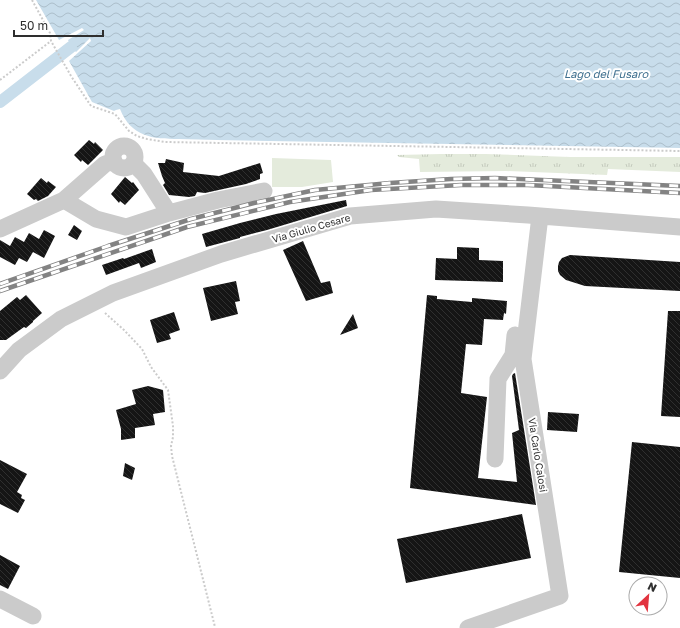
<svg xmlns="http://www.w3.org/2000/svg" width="680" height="628" font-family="'Golos Text',sans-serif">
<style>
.grass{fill:url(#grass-tufts)}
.pitch{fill:#e4ebdc}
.water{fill:url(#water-waves)}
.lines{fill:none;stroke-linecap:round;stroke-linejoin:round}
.canal{stroke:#c8ddeb;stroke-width:12}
.building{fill:url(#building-back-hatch)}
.path{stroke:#cbcbcb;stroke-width:2;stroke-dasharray:2 2;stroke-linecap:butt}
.minor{stroke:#cbcbcb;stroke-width:17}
.rail-casing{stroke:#838383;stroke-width:4.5}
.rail{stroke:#fff;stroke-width:3;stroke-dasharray:9;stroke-linecap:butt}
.labels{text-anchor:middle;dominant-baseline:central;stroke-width:4;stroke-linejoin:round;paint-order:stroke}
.street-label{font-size:10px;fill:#2e2e2e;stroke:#fff}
.water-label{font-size:11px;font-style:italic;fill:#3e6f8e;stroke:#fff}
</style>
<defs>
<pattern id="grass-tufts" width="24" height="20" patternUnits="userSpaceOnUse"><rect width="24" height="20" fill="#e4ebdc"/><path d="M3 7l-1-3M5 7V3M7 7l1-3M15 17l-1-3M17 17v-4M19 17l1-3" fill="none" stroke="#c4cabd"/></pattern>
<pattern id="water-waves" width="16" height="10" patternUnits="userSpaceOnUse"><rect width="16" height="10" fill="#c8ddeb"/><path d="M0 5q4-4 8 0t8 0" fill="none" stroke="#acbeca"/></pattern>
<pattern id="building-back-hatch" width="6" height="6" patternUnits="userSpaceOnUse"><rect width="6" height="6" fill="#151515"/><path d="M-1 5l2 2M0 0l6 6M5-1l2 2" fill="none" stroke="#2f2f2f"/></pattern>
</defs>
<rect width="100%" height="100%" fill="#fff"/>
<path class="grass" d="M441,154H486L570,157H680V172L608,169L607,175L506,171L420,172L419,159L399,157L397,155Z"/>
<path class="pitch" d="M272,158L331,160L333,182L302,187H272Z"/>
<path class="water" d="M36,0H680V148L217,140C204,140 192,139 179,139C153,139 131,137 120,109L116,110L114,111L92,102L69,61L91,41L90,38L76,52L71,47L68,40L84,30L82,28L59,40Z"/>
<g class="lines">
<path class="canal" d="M0,102L71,47"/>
</g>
<path class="building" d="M89,140L94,144L95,142L103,150L88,165L82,160L81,162L74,155Z
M166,159L184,163L183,172L219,176L260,163L263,173L260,174V179L246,184L205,193L197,192L195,196L189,197L169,195L163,185L165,183L162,176L158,163H165Z
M125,177L132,183L133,182L139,190L125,205L120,201L119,203L111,194Z
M41,178L47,183L48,181L56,187L48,196L38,201L36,199L34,200L27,194Z
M346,200L347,206L267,230L240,237V238L206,247L202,234L240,223L276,214Z
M74,225L82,231L77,240L68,235Z
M44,230L55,236L44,258L33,252L27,262L19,258L15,265L0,257V240L10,246L15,237L24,242L29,233L39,239Z
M303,241L321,283L330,281L333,293L306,301L283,250Z
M457,247L479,248V260L503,261V282L435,280L436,258L457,259Z
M152,249L156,262L141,268L139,263L106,275L102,265L123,258L124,259Z
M570,255L680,262V291L585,286L566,280L560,275L558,271V266L559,262L562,258Z
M236,281L240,301L235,302L238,314L211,321L203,288Z
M26,295L42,313L33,321V322L26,328L24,327L6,340H0V311L17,297L20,300Z
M427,295L437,296V299L472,302V298L507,301L506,314L504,313L503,320L484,319L482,345L466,344L461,393L487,397L478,478L517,482L512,433L519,430L512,376L513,374L515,373L536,505L410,488Z
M668,311H680V417L661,416Z
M174,312L180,330L169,334L171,339L157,343L150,320Z
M353,314L358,328L340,335Z
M148,386L163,390L165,412L153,414L155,425L135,428V438L121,440V429L116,410L136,404L132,390Z
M548,412L579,414L577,432L547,430Z
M632,442L680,447V578L619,572Z
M0,460L27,474L17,492L22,495L21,498L25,500L18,513L0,504Z
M125,463L135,468L132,480L123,476Z
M522,514L531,558L406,583L397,539Z
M0,555L20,566L8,589L0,585Z"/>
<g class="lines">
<path class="path" d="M32,0L50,33L51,41L71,76L91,106L115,114L129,131L137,136L147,139L165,142L680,151
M0,80L51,41
M105,313L124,330L142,349L151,367L168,390L173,426V437L171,446L172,456L215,627"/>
<path class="minor" d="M113 157a11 11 0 1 1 22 0a11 11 0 1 1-22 0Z
M133,163L144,174L169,213
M64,200L96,219L126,227L169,213L218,200L264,191
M0,229L64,200L105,164L114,161
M0,371L19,350L61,319L113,293L221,254L350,216L436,209L528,215L680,227
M495,459L498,379L513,355L515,335
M0,599L33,616
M468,628L560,596L523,359L540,216"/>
<g class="rail-casing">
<path id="rail" d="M0,284L108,246L191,219L254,203L315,190L390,183L451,179L495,178L680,186
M0,291L187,227L290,202L371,190L461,185H528L680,193"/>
</g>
<use href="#rail" class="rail"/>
</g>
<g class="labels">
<g class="street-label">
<text transform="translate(311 228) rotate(-16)">Via Giulio Cesare</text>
<text transform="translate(538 455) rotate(81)">Via Carlo Calosi</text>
</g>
<g class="water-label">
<text x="606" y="73">Lago del Fusaro</text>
</g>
</g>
<g transform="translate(648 596) rotate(26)"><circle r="19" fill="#ffffff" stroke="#ababab"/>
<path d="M0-3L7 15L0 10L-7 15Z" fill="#e2343f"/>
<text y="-6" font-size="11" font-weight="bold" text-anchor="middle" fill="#2e2e2e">N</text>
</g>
<path d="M14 30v6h89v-6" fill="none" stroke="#2e2e2e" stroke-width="2"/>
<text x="20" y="30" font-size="12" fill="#2e2e2e" stroke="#ffffff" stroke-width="3" paint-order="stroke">50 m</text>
</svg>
